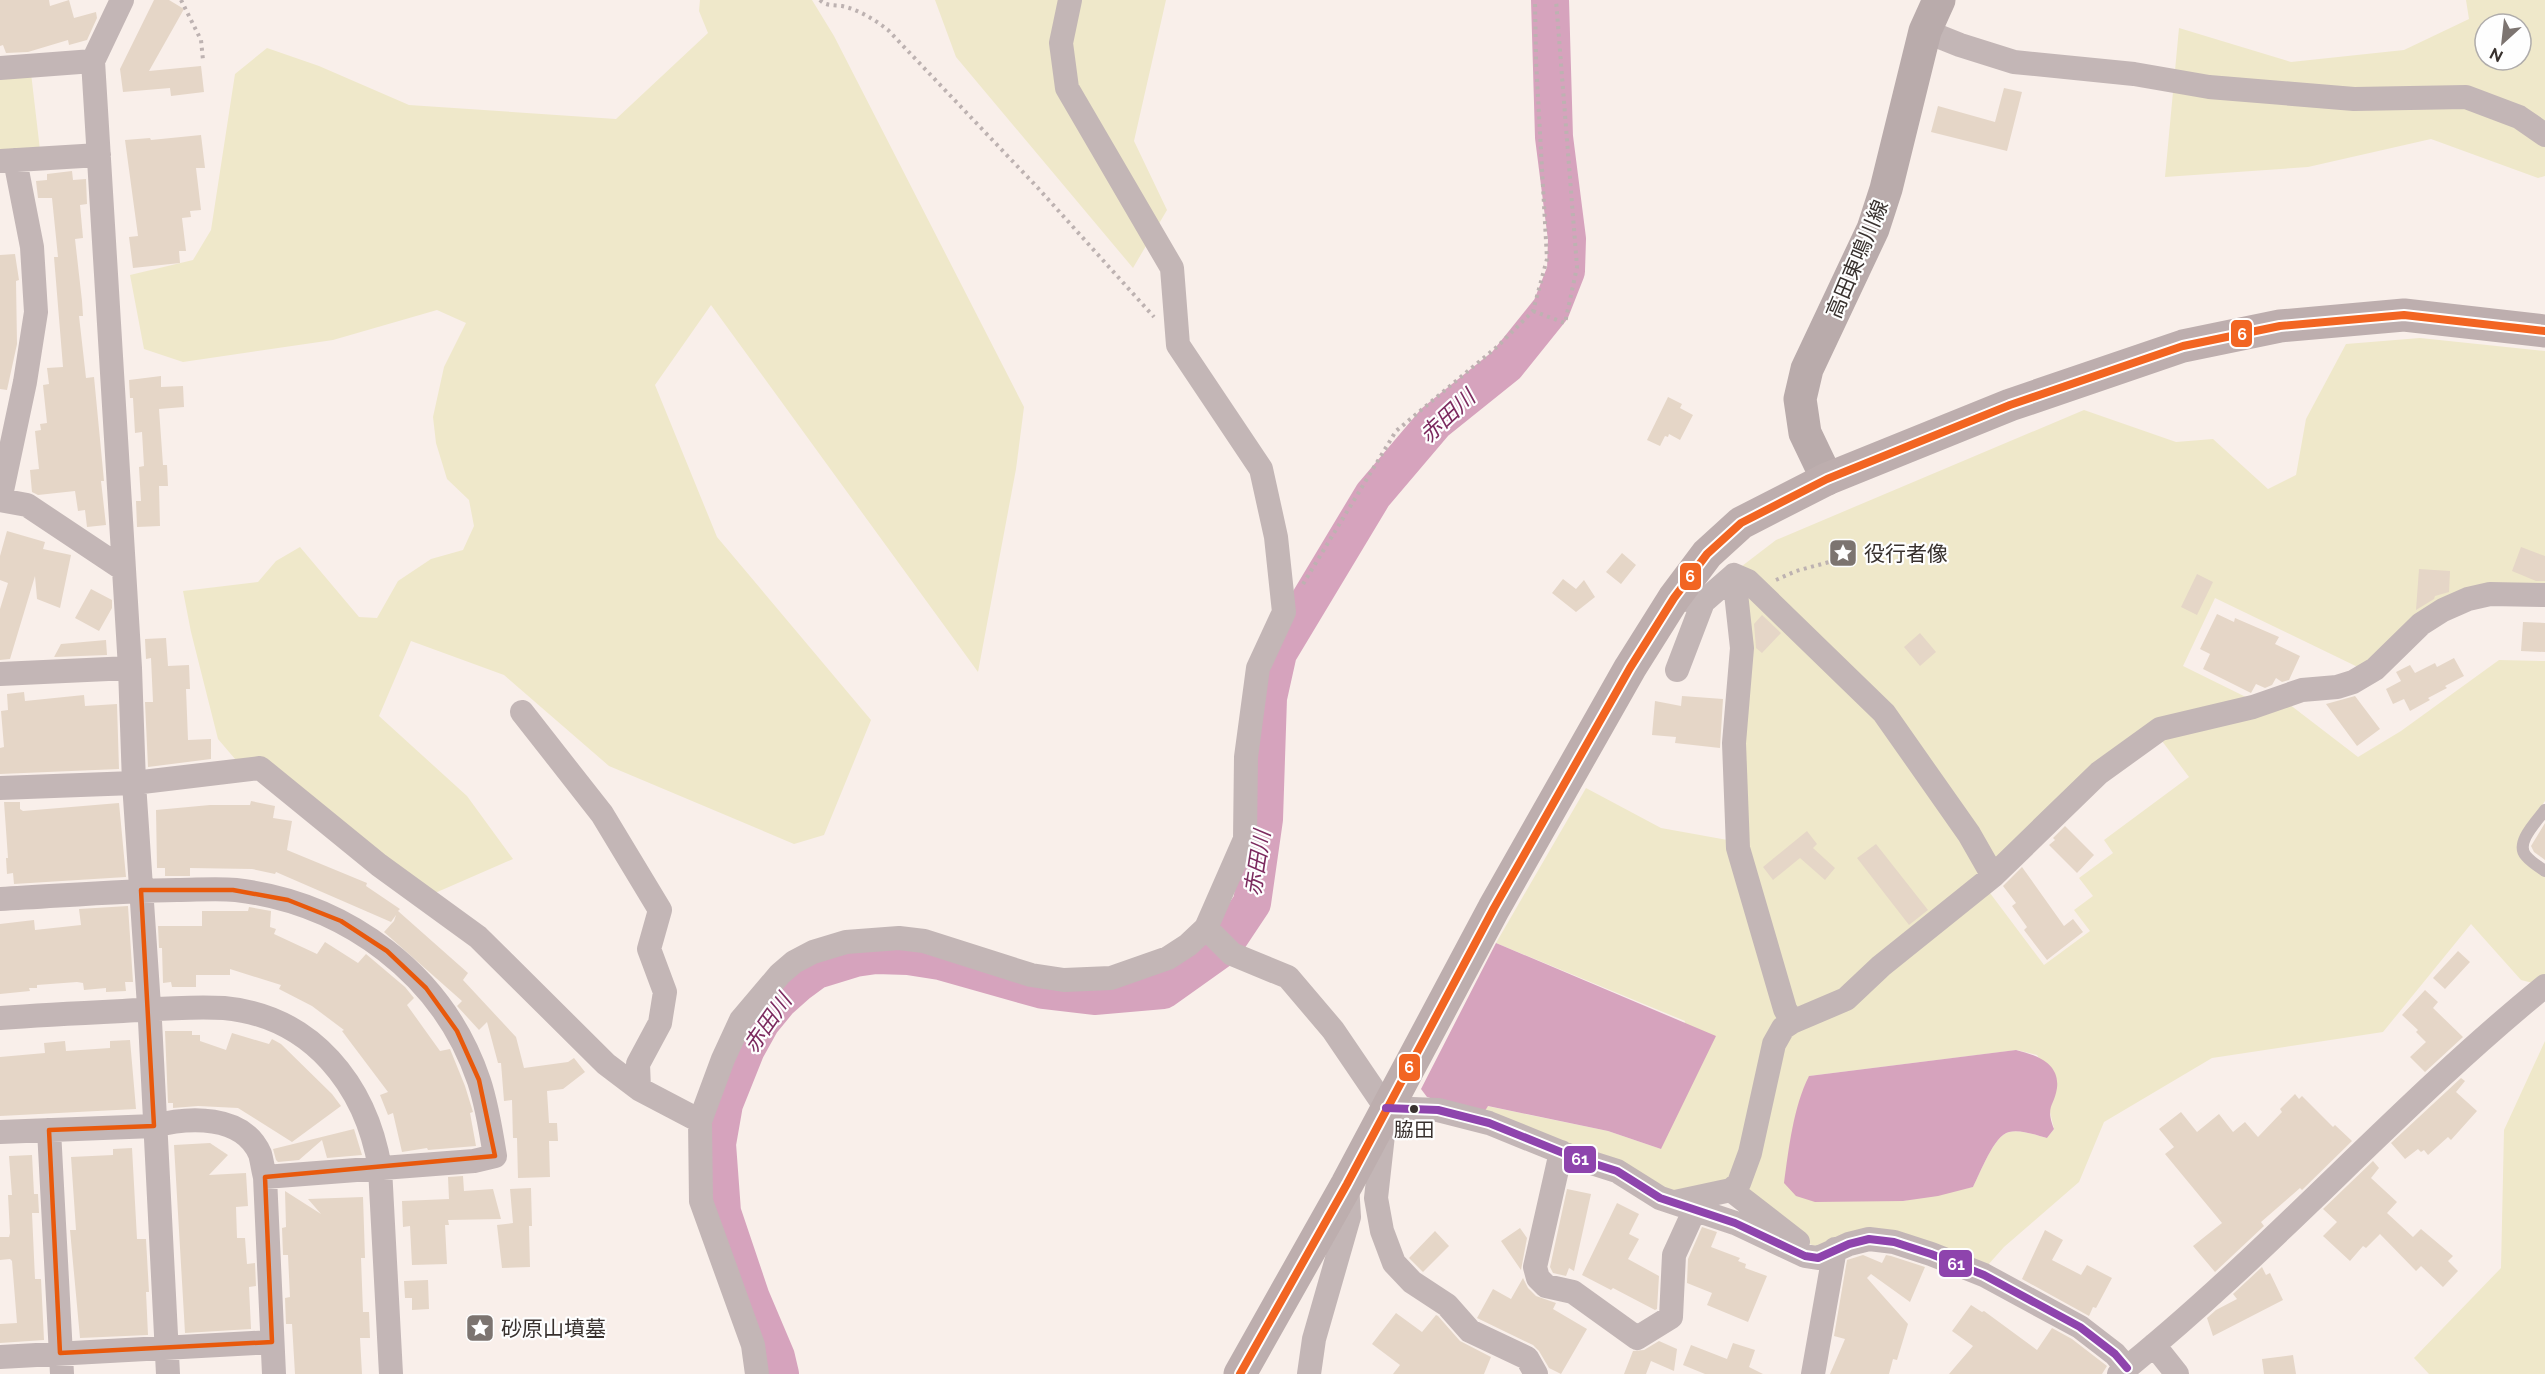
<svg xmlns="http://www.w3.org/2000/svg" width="2545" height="1374" font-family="Raleway,'Noto Sans JP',sans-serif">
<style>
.green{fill:#efe8ca;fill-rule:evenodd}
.water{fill:#d6a3bd}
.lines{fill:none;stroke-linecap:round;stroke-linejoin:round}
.river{stroke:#d6a3bd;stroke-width:38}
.building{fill:#e5d6c7}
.path{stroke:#bdb2b1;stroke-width:4;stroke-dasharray:3 4.5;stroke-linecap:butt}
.service{stroke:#c3b6b6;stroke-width:12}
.minor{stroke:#c3b6b6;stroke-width:24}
.secondary{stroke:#b9abab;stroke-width:33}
.primary{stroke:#bdaeae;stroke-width:33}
.bus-1-casing{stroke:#fefefe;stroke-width:12}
.bus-2-casing{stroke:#fefefe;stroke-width:12}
.bus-1{stroke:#f26522;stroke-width:8}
.bus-2{stroke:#8e44ad;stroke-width:8}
.marked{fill:none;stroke:#e8590c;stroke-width:4.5;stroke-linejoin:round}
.bus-dot{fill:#38312e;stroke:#fefefe;stroke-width:2}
.labels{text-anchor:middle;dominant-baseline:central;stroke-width:4.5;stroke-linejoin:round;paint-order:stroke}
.bus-label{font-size:20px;fill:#38312e;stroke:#fefefe}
.street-label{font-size:21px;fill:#38312e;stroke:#fefefe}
.poi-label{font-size:21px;fill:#38312e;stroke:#fefefe;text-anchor:start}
.water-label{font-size:22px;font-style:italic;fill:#7c2a5f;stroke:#fefefe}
.line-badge{stroke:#fefefe;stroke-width:2}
.badge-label{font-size:16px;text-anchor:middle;font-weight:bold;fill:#fff}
</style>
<rect width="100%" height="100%" fill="#f9efea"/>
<path class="green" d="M700,0H812L834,36L1024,407L1016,469L978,672L711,305L655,385L717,537L871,720L824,835L794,844L609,766L504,675L411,641L379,716L467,796L513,859L435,893L241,766L218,739L191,632L183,591L258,582L276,561L300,547L359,617L377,618L398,581L431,559L463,550L474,526L469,500L447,479L436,443L433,417L444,367L466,323L437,310L333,340L183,362L144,349L130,275L193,260L211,230L235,74L267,48L319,66L409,105L616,119L708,33L699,11Z
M935,0H1166L1134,141L1167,210L1133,268L956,57Z
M2466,0H2545V176L2538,178L2431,139L2308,167L2165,177L2179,28L2291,62L2404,50L2469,19ZM2485,24H2521V60H2485Z
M31,73L40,150L0,153V76Z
M2420,338L2545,351V592L2490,591L2366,671L2215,598L2183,666L2256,702L2183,721L1994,871L1971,832L1742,566L1776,540L2084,410L2176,442L2213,439L2268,489L2296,475L2306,419L2346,344Z
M1751,593L1879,717L1985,875L1843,995L1792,1017L1742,842L1744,598Z
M2499,660L2545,661V801L2521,835V859L2545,877V974L2533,983L2521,980L2471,924L2383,1032L2212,1058L2104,1122L2079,1182L2004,1247L1987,1266L1901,1238L1819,1248L1798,1239L1739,1191L1783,1039L1987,889L2044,965L2090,931L2074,910L2093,896L2079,878L2113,853L2104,840L2189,777L2159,737L2285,701L2358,757L2401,731ZM2017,1050L2037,1055L2057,1087L2049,1108L2054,1129L2047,1138C2035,1135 2020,1129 2009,1132C1994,1135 1980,1174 1973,1187L1903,1201H1863L1809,1076Z
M1586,788L1661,828L1733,841L1786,1020L1739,1175L1677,1196L1483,1114L1487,1106L1608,1131L1661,1149L1685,1021L1496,943Z
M2545,1041V1374H2429L2414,1358L2501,1268L2504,1130Z"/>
<path class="water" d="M1496,943L1716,1036L1661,1149L1608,1131L1488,1106L1483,1114L1427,1097L1421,1089Z
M2016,1050C2036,1055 2060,1063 2057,1088C2054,1107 2045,1106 2054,1129L2047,1138C2035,1135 2020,1129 2009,1132C1994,1135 1980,1174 1973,1187L1938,1196L1903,1201L1815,1202L1796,1196L1784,1183C1789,1148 1793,1108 1809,1076Z"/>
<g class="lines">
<path class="river" d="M780,1374L776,1357L751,1298L722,1212L717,1144L724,1104L746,1049L761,1022L779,1000L797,984L816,970L855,958L876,955L908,956L940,961L1043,990L1094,996L1163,990L1222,948L1252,903L1264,819L1268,698L1278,653L1373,495L1435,422L1506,365L1551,309L1566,271L1567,239L1554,137L1550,0"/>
</g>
<path class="building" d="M0,0H49L50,6L69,0L74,18L96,12L97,18L87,40L69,45L68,40L28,52L6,53L3,45L0,46Z
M154,0H169L184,9L149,71L201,66L204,92L171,96L170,88L123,92L120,69Z
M2004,88L2022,92L2007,151L1931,132L1938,106L1995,122Z
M201,135L205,168H196L201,210L190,211L191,217L182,218L186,251H179L180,263L133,268L129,237L138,236L125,140L150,138L151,140Z
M72,171L73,180L86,179L87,204L80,205L83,238L75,239L82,301L83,316H79L86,378L94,377L104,481H101L106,525L87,527L85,510L78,511L75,491L38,495L32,492L30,470L39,469L35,431L41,430L40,424L47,423L43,385L49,384L47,368L63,367L54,257H58L52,198H38L36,181L47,180V174Z
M15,254L19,280L16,281L17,344L7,390L0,389V255Z
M161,376V387L183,386L184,407L159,409L163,465H167L168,486H159L160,526L137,527L136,501H141L139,467L144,466L142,432L135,433L133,398H130L129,380Z
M1668,397L1682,404L1680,408L1693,415L1680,440L1669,434L1668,437L1665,436L1660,446L1647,440Z
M7,531L45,542L43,549L71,555L60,608L37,599L35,576L10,659L0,660V609L8,583L0,580V556Z
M2521,547L2545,556V581H2536L2512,571Z
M1622,553L1636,565L1621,584L1606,572Z
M2419,569L2450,571L2449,592L2435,596L2434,599L2416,610Z
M2197,574L2213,582L2197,615L2181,607Z
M1563,579L1576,589L1584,580L1595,597L1576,612L1552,593Z
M91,589L112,600V608L99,631L75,618Z
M2217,614L2234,622L2235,618L2279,637L2275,644L2300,656L2289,680L2282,682L2276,678L2272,685L2265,688L2256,684L2251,693L2203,669L2210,654L2200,649Z
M1762,615L1781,633L1762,653L1756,648L1754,624Z
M2523,622L2545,623V652L2521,651Z
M1920,633L1936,652L1920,666L1904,647Z
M166,638L168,666L189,665L190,689H186L188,740L211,739V759L148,767L145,702H153L151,658L146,659L145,639Z
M106,640L107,655L54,657L61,644Z
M2454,658L2464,676L2445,686L2447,688L2428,698L2430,700L2410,711L2404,699L2393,704L2386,689L2401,681L2396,672L2410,665L2415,673L2435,663L2437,667Z
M24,692L25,701L84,695L85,706L117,704L119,769L0,774V748L4,747L1,711L8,710L7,694Z
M1682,696L1723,699L1720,748L1675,743L1676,737L1652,735L1655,701L1681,706Z
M2355,696L2380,729L2357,746L2326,704Z
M251,801L275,806L273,818L292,821L287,850L367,883L366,886L400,909L398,911L468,973L463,980L516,1037L524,1068L568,1062L574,1058L585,1072L563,1089L547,1091L549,1123H557L558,1141H549L550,1177L518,1178L517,1138H513L512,1100L504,1101L501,1063H498L487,1022L479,1030L457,1006L462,1001L384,932L394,921L396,915L391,922L276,872L275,874L252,869L190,868V876H165V868H157L156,810L210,805H250Z
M4,802H20V809L23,811L119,803L126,877L14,884L13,873L7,874L6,858H8Z
M2545,823V860L2534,852L2531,846Z
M2065,826L2094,855L2077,873L2049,845L2055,840L2053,838Z
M1807,831L1817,844L1813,848L1835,868L1825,880L1800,858L1773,880L1763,867Z
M1876,844L1928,910L1909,925L1857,858Z
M2022,867L2064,926L2073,919L2083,932L2047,960L2024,930L2027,927L2012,906L2016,903L2003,886Z
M128,906L133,982H125L126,991L106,992V988L84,990L83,983L77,982L37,985V988H29L30,991L0,994V924L34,920L35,930L81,925L79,909Z
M249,907L271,911L270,927L276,929L274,934L317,954L325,942L358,963L366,954L405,987L414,998L407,1005L440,1051L450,1049L465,1086L473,1112L470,1113L476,1146L428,1150L427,1148L402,1152L393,1113L388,1115L380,1095L388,1092L342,1031L344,1030L312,1006L279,989L281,985L230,969V975H196V987H172L171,982L163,983L162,948H159L158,926H202V911H248Z
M2458,951L2470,962L2445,989L2433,978Z
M2425,990L2438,1002L2433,1008L2463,1037L2425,1072L2410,1057L2426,1042L2416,1032L2418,1030L2402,1015Z
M165,1031H192V1035H200V1041L226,1050L232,1033L269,1044L272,1039L281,1044L332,1094L341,1106L292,1142L238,1108L198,1106L173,1108V1103H168Z
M130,1040L136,1109L0,1116V1057L45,1053L44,1043L65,1041L66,1051L110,1048V1041Z
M2461,1078L2465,1081L2456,1092L2477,1111L2451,1140L2448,1137L2428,1155L2424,1150L2421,1152L2418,1149L2405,1159L2391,1143Z
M2295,1094L2299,1099L2302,1096L2333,1127L2335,1125L2352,1141L2302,1190L2300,1188L2261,1222L2264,1226L2215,1272L2193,1246L2222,1223L2165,1154L2174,1147L2159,1129L2181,1112L2197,1132L2219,1114L2233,1132L2245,1122L2258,1137L2282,1112L2280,1109Z
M354,1129L362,1155L327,1158L322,1140L299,1160L278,1162L276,1160L273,1149Z
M210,1143L228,1155L209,1175L246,1173L248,1206L236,1207L237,1238H245L247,1264L255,1263L256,1286L249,1287L251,1329L185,1333L174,1145Z
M132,1148L137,1239H146L149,1292H146L148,1335L80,1338L70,1230H76L71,1157L113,1155V1149Z
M32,1155L34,1194H38L39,1213H32L35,1279H41L44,1340L0,1343V1324L17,1323L12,1261L10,1259L0,1260V1237H9L10,1233L8,1195H12L9,1156Z
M2373,1161L2379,1168L2371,1178L2397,1202L2387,1213L2413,1237L2421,1229L2453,1256L2448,1261L2458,1271L2443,1287L2421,1266L2416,1271L2380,1234L2366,1248L2363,1246L2350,1261L2323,1236L2337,1222L2323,1209Z
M463,1176L464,1191L493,1189L501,1219L448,1220L449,1225H445L447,1264L412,1265L410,1226L403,1227L402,1201L449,1199L448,1177Z
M531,1188L532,1226H529L530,1267L502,1268L497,1225L513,1223L510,1189Z
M1567,1189L1591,1194L1574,1271L1569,1268L1566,1276L1553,1273L1550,1267Z
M285,1191L321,1214L308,1199L363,1197L365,1258H361L363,1312H369L370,1338H360L362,1374H295L292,1324H286L285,1298L290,1297L288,1255H283L282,1228L286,1227Z
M1617,1203L1639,1214L1629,1234L1639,1239L1628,1259L1659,1276L1657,1309L1655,1310L1613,1288L1611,1290L1582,1275Z
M1702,1227L1717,1232L1711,1247L1740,1258L1738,1261L1746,1264L1745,1268L1767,1276L1748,1322L1707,1305L1712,1293L1687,1283L1688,1259Z
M1520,1228L1527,1238L1521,1270L1501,1241Z
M2045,1230L2063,1240L2052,1260L2081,1275L2087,1265L2112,1278L2096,1308L2093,1307L2089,1316L2022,1279Z
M1435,1231L1449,1246L1423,1272L1409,1258Z
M1863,1255L1882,1263L1886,1255L1891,1256L1925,1267L1910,1302L1871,1274L1867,1278L1908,1324L1897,1360L1893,1359L1889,1374H1830L1845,1339L1834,1336L1847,1260Z
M2262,1267L2266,1275L2270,1273L2283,1300L2213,1336L2207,1318L2216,1310L2237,1299L2233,1294Z
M1523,1278L1528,1288L1536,1296L1556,1303L1553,1309L1587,1329L1561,1374L1549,1368L1539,1351L1533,1345L1477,1318L1493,1289L1511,1299Z
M428,1280L429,1309L412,1310V1298H405L404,1281Z
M1971,1305L1982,1312L1984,1311L2037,1350L2052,1328L2072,1339L2107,1366L2102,1374H1949L1973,1346L1952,1331Z
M1396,1313L1422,1332L1436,1315L1438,1316L1460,1341L1491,1357L1484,1374H1393L1400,1365L1372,1344Z
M1659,1341L1677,1349L1674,1371L1651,1361L1646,1374H1624L1633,1351L1644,1350Z
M1733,1343L1755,1350L1749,1367L1763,1374H1705L1683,1365L1691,1345L1727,1359Z
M2293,1355L2296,1374H2264L2262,1359Z"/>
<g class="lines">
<path class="path" d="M181,0L201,40L203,60
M820,0C825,6 834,5 842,6C859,10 874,19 888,30L1038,188L1154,317
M1533,311L1565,323L1577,267L1556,0
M1776,580L1796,571L1833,561
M1303,584L1396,431L1498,346L1533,311L1547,259L1536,61L1535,0"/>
<path class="service" d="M2545,810C2538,820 2514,843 2526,856C2531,862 2539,867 2545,871"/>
<path class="minor" d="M122,0L93,61L130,668L134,783L150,1021L168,1374
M1925,31L1960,45L2014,62L2134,74L2209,87L2354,99L2466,97L2519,117L2545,135
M0,68L93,61
M0,161L99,155
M0,500L25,382L36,312L32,247L15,160
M0,500L27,505L123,569
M1734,575L1742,648L1734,743L1738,848L1785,1009L1792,1022
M1674,598L1703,602L1734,575L1748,581L1884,713L1969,834L1993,876L2099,773L2160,729L2253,707L2302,690L2337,687L2353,682L2375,669L2421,624L2443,610L2468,599L2490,594L2545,595
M1677,670L1703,602
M0,674L130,668
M522,712L602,814L660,910L649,949L665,992L660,1023L638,1064L639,1089
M0,788L134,783L260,768L379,865L478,937L606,1064L639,1089L700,1121
M0,899C59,896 118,891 177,890C196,890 216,888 236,890C346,903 443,974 479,1081C487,1105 491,1131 495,1156L474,1161L265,1177
M1206,928L1232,954L1288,977L1333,1030L1386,1108L1376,1198L1382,1231L1394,1263L1412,1282L1447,1305L1470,1331L1527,1358L1536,1374
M0,1018C41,1015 82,1013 123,1011C156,1009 190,1006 224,1008C312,1016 366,1085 380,1168L391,1374
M1386,1108L1438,1110L1489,1123L1573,1157L1617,1171L1660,1198L1735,1223L1805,1256L1818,1258L1849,1244L1869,1239L1894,1242L1931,1254L1984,1275L2080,1327L2115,1354L2127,1368
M49,1130L62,1374
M0,1132L154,1126C188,1117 243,1114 260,1154C262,1161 263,1170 265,1177L274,1374
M1561,1152L1535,1267L1538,1278L1546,1286L1573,1292L1637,1338L1671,1317L1674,1255L1695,1209
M1731,1190L1798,1242
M1675,1202L1731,1190L1739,1183L1750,1153L1774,1044L1783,1028L1792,1022L1846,999L1881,966L1993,876
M2154,1345L2177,1374
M0,1357L272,1342
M757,1374L753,1345L701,1201L700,1121L723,1059L741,1020L780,974L794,962L813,952L846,942L899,938L924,941L1031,975L1064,980L1111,978L1168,958L1188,945L1206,928L1245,839L1246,757L1258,668L1284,612L1276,537L1261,469L1178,345L1172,268L1067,88L1061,43L1070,0
M1309,1374L1314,1339L1349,1217L1347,1184
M1813,1374L1835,1249
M2119,1374C2269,1254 2396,1107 2545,986"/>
<path class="secondary" d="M1827,479L1805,433L1800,399L1807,369L1873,229L1886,189L1925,31L1939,0"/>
<path class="primary" d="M1240,1374L1347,1184L1494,908L1630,668L1674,598L1707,554L1741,523L1827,479L2010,405L2183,346L2280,326L2404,315L2545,331"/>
<g class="bus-1-casing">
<path id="bus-1" d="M1240,1374L1347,1184L1494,908L1630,668L1674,598L1707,554L1741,523L1827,479L2010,405L2183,346L2280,326L2404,315L2545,331"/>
</g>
<g class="bus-2-casing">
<path id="bus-2" d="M1386,1108L1438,1110L1489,1123L1573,1157L1617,1171L1660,1198L1735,1223L1805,1256L1818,1258L1849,1244L1869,1239L1894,1242L1931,1254L1984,1275L2080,1327L2115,1354L2127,1368"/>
</g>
<use href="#bus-1" class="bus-1"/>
<use href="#bus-2" class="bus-2"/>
</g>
<path class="marked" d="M141,890H233L288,900L341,921L387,951L426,988L457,1031L479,1080L495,1156L265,1177L272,1342L60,1353L49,1130L154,1126Z"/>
<defs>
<g id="sight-square" transform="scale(1.5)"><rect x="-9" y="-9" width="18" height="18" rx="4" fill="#7c7470" stroke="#fefefe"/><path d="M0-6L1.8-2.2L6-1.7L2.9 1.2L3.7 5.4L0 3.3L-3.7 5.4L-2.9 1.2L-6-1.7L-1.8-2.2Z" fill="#fff"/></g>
</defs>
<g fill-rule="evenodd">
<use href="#sight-square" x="1843" y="553"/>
<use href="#sight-square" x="480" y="1328"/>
</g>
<circle class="bus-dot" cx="1414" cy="1109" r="5"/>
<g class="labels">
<g class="bus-label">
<text x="1414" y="1130">脇田</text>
</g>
<g class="street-label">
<text transform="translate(1857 259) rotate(-67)">高田東鳴川線</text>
</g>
<g class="poi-label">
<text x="1864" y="553">役行者像</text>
<text x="501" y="1328">砂原山墳墓</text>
</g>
<g class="water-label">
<text transform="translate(1447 416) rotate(-43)">赤田川</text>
<text transform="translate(1257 863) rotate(-81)">赤田川</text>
<text transform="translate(767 1023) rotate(-55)">赤田川</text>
</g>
</g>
<g class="line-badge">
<rect x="2230" y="319" width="23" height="29" rx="6" fill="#f26522"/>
<rect x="1679" y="562" width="23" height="29" rx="6" fill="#f26522"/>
<rect x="1398" y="1053" width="23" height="29" rx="6" fill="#f26522"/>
<rect x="1563" y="1145" width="34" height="29" rx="6" fill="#8e44ad"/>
<rect x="1938" y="1249" width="35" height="29" rx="6" fill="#8e44ad"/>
</g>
<g class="badge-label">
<text x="2242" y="340">6</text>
<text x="1690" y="582">6</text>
<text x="1409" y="1073">6</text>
<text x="1580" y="1165">61</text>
<text x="1956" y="1270">61</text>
</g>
<g transform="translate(2503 42) rotate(207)"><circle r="28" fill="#fefefe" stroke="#afacab" stroke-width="1.5"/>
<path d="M0-4.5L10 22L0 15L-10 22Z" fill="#7c7470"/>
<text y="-9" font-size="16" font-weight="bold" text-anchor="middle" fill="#38312e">N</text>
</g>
</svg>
